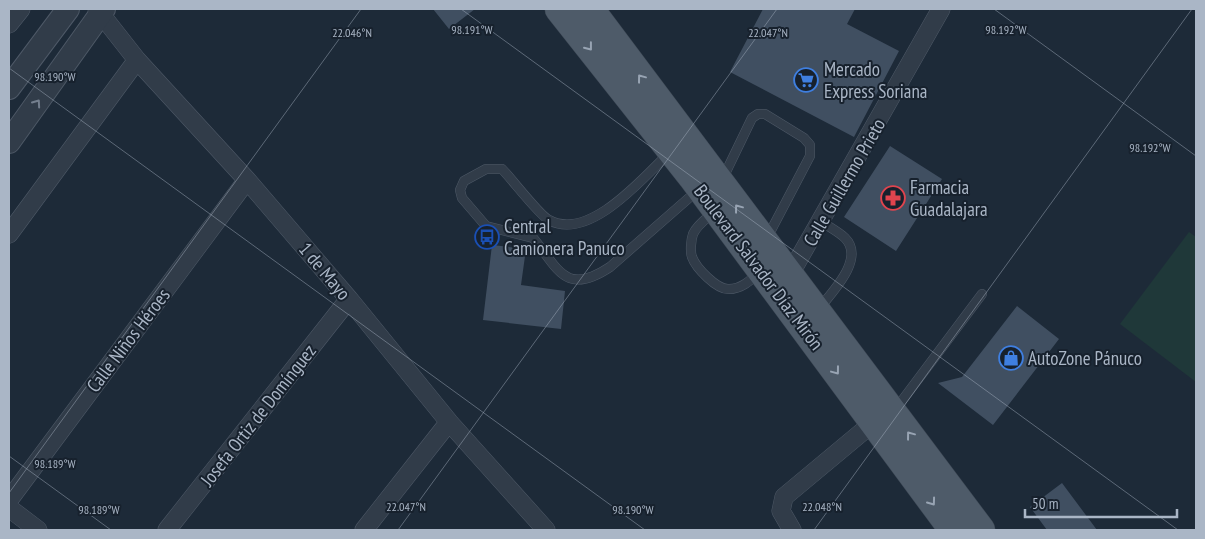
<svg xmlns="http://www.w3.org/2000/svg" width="1205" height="539" font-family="'PT Sans Narrow',sans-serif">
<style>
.green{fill:#1f3839}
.building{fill:#404f61}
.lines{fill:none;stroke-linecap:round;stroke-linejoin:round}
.service-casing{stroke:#4e5967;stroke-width:10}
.minor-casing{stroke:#4e5967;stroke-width:19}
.tertiary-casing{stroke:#4e5967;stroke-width:24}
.primary-casing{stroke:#3a4552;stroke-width:29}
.service{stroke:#313c49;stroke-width:9}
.minor{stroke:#313c49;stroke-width:18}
.tertiary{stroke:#313c49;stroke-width:22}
.primary{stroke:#4e5b69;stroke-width:28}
.oneway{stroke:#98a4b3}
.oneway2{stroke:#747f8e}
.ticks{fill:none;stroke:#aab6c6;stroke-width:1;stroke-opacity:0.45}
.labels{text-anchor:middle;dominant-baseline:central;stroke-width:4;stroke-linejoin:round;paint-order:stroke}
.poi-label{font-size:19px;fill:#aab6c6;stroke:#17212d;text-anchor:start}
.street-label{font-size:19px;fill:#aab6c6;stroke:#17212d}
.ticks-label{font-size:12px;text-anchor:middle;fill:#aab6c6;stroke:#17212d;stroke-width:4;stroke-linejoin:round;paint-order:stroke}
</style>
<rect width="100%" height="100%" fill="#1d2a38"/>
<path class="green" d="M1189,232L1196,237V382L1120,324Z"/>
<path class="building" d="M433,9H475L449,29Z
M763,9H855L847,24L899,51L854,137L730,72Z
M890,146L942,179L896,251L844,217Z
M492,245L526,249L521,285L565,291L561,329L483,320Z
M1017,306L1059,339L993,425L938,383L962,377Z
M1062,483L1097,530H1047L1030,507Z"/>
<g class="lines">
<g class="service-casing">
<path id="service" d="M669,153C643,178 589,242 549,220C540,216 511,178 502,169H486L464,181L460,190L462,198L486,226L533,238C558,268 565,297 610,267L698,190
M723,178L752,118L758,114H765L804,138L810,145V156L767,238
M714,212C707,218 697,225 693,234C691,240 690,251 692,257C696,268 717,290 729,289C741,289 750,281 758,273
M818,310C831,293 866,259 845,238C839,232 829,227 822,222
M895,410L982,294"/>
</g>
<g class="minor-casing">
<path id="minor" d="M97,9L137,60L247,180L349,299L449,422L546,530
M9,24L21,9
M9,234L137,60
M789,276L941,9
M9,500L247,180
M9,508L38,530
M167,530L349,299
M364,530L449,422
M792,530L781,511L784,497L874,422"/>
</g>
<g class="tertiary-casing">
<path id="tertiary" d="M9,88L68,9
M9,142L104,9"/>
</g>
<g class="primary-casing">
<path id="primary" d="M559,9L692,177L953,530
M590,9L981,530"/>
</g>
<use href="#service" class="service"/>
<use href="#minor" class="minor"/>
<use href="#tertiary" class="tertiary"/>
<use href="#primary" class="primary"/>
</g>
<defs><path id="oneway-chevron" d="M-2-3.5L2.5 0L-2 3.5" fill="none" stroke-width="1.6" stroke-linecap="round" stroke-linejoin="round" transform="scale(1.25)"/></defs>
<g class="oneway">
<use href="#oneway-chevron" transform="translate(589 47) rotate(52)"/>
<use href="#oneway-chevron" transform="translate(641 78) rotate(-127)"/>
<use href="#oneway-chevron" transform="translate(738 208) rotate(-127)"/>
<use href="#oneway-chevron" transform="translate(836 371) rotate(53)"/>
<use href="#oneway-chevron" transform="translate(910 435) rotate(-127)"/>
<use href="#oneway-chevron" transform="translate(932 502) rotate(54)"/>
</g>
<use class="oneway2" href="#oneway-chevron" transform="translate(37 103) rotate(-55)"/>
<path class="ticks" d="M461,9L1178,530M994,9L1196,156M9,68L645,530M9,456L111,530M9,493L361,9M398,530L777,9M814,530L1192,9"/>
<defs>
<g id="supermarket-ring" transform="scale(1.25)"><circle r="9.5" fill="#17212d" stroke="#3f7fe0" stroke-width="1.5"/><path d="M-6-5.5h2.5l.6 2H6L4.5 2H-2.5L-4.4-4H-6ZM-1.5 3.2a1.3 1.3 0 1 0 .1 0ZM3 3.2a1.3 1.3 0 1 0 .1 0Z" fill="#3f7fe0"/></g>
<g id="pharmacy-ring" transform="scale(1.25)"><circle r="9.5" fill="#17212d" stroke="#e0444e" stroke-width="1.5"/><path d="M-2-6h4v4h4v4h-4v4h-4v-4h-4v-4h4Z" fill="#e0444e"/></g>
<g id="bus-ring" transform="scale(1.25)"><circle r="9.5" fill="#17212d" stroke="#1a4fb4" stroke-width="1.5"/><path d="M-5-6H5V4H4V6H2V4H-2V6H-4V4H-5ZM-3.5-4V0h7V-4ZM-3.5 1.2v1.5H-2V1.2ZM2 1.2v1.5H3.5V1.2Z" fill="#1a4fb4"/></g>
<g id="shop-ring" transform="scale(1.25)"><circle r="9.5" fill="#17212d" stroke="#3f7fe0" stroke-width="1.5"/><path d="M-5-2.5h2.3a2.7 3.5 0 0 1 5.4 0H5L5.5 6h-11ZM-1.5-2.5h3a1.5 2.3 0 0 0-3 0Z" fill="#3f7fe0"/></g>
</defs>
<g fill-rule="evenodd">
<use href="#supermarket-ring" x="806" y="80"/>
<use href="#pharmacy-ring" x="893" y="198"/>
<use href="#bus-ring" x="487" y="237"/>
<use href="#shop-ring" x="1011" y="358"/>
</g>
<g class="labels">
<g class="poi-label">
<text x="824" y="69">Mercado<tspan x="824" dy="22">Express Soriana</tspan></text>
<text x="910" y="187">Farmacia<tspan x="910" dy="22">Guadalajara</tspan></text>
<text x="504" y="226">Central<tspan x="504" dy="22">Camionera Panuco</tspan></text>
<text x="1028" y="358">AutoZone Pánuco</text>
</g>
<g class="street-label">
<text transform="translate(844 182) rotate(-60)">Calle Guillermo Prieto</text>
<text transform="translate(759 267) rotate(53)">Boulevard Salvador Díaz Mirón</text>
<text transform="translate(325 271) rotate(50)">1 de Mayo</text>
<text transform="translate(128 340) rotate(-53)">Calle Niños Héroes</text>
<text transform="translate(258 415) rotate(-52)">Josefa Ortiz de Domínguez</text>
</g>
</g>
<g class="ticks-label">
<text x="472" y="34">98.191°W</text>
<text x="1006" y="34">98.192°W</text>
<text x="768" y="37">22.047°N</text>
<text x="352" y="37">22.046°N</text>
<text x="55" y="81">98.190°W</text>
<text x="1150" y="152">98.192°W</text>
<text x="55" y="468">98.189°W</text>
<text x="406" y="511">22.047°N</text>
<text x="822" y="511">22.048°N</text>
<text x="99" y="514">98.189°W</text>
<text x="633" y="514">98.190°W</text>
</g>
<rect width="1205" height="539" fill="none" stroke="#aab6c6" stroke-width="20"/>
<path d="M1025 509v8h152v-8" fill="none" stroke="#aab6c6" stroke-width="2.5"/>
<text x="1032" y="509" font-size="15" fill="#aab6c6" stroke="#17212d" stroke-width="4" paint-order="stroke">50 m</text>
</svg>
